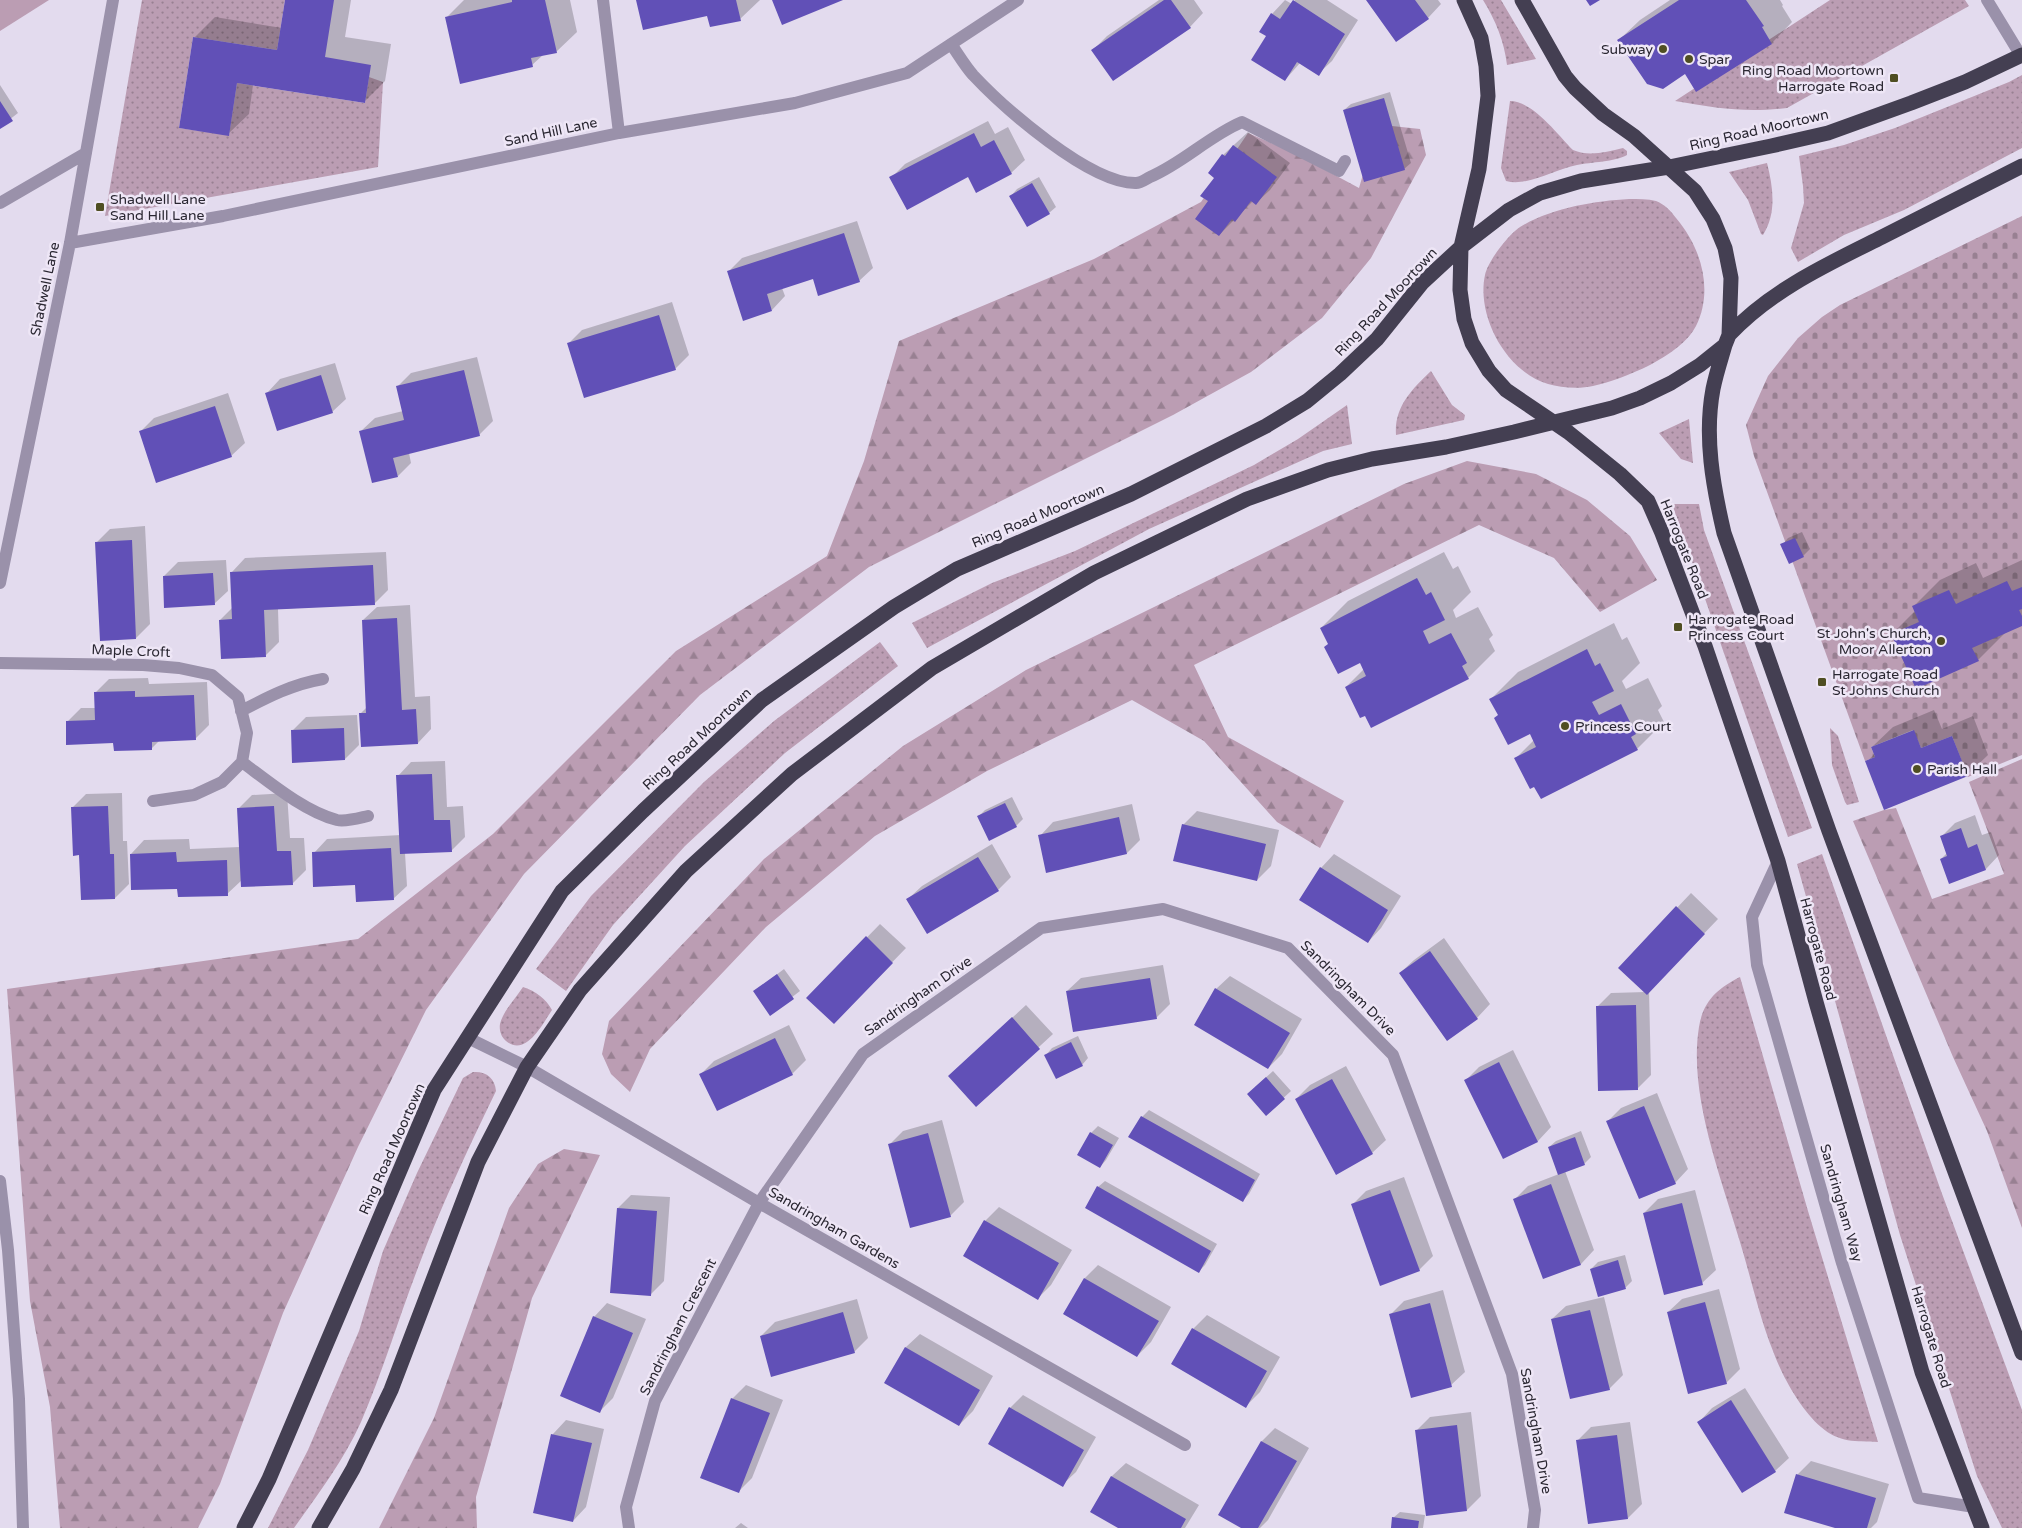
<svg xmlns="http://www.w3.org/2000/svg" width="2022" height="1528" font-family="'Varela Round',sans-serif">
<style>
.grass{fill:url(#grass-dots)}
.forest{fill:url(#forest-firs)}
.cemetery{fill:url(#cemetery-stones)}
.park{fill:#bb9db3}
.shadow{fill:#0003}
.building{fill:#6150b7}
.lines{fill:none;stroke-linecap:round;stroke-linejoin:round}
.minor{stroke:#9a91aa;stroke-width:12}
.highway{stroke:#443f52;stroke-width:15}
.poi-dot{fill:#4f4e22;stroke:#eee6f6;stroke-width:2}
.labels{text-anchor:middle;dominant-baseline:central;stroke-width:5;stroke-linejoin:round;paint-order:stroke}
.poi-label{font-size:14px;fill:#2a2732;stroke:#eee6f6;text-anchor:start}
.street-label{font-size:14px;fill:#2a2732;stroke:#eee6f6}
</style>
<defs>
<pattern id="grass-dots" width="8" height="8" patternUnits="userSpaceOnUse" patternTransform="scale(1.25)"><rect width="8" height="8" fill="#bb9db3"/><path d="M2 2h.1M6 6h.1" fill="none" stroke="#988092" stroke-width="1.8" stroke-linecap="round"/></pattern>
<pattern id="forest-firs" width="22" height="20" patternUnits="userSpaceOnUse" patternTransform="scale(1.25)"><rect width="22" height="20" fill="#bb9db3"/><path d="M5 1l3.5 6h-7zM16 11l3.5 6h-7z" fill="#988092"/></pattern>
<pattern id="cemetery-stones" width="16" height="16" patternUnits="userSpaceOnUse" patternTransform="scale(1.25)"><rect width="16" height="16" fill="#bb9db3"/><path d="M2 7V4a2 2 0 0 1 4 0v3zM10 15v-3a2 2 0 0 1 4 0v3z" fill="#988092"/></pattern>
</defs>
<rect width="100%" height="100%" fill="#e3dbee"/>
<path class="grass" d="M142,0H285L277,50L193,37L179,128L229,135L237,83L365,103L369,77L383,82L378,167L105,216Z
M1483,0H1501L1536,59L1507,65C1504,41 1496,21 1483,0Z
M1830,0H1965L1969,6L1787,108C1745,113 1716,108 1675,101Z
M2022,75V148L1904,210L1844,235L1798,262L1791,248L1804,203L1803,186L1799,156L1844,145L1895,128L2009,82Z
M1510,101C1533,101 1558,135 1573,150C1589,157 1606,152 1623,148L1627,151V155C1615,162 1591,162 1577,165C1555,169 1528,187 1506,181L1501,168Z
M1767,163C1773,187 1777,213 1763,235L1761,234L1748,200L1729,172Z
M1629,199C1638,199 1648,199 1656,201C1664,204 1671,211 1676,218C1701,247 1714,290 1696,326C1681,356 1624,379 1593,386C1580,389 1561,388 1548,384C1507,372 1476,317 1485,275C1488,261 1508,235 1520,227C1551,208 1594,201 1629,199Z
M1431,371L1452,405L1465,415L1464,420L1396,435C1394,407 1412,389 1431,371Z
M1347,405L1352,444L1323,451L1149,529L927,648L912,623L992,583L1075,551L1254,465L1298,439Z
M1689,419L1693,463L1681,459L1659,433Z
M1672,504H1699L1704,530L1812,828L1788,837Z
M880,642L898,666L785,753L685,846L613,925L566,991L536,969L591,896L704,782L774,721Z
M1830,728L1838,736L1859,802L1847,805L1845,802L1832,765Z
M1822,854L1941,1191L2022,1410V1528H2002L1977,1476L1900,1235L1797,864Z
M1740,977L1808,1211L1878,1442C1856,1441 1839,1443 1821,1427C1801,1410 1782,1376 1773,1351C1759,1316 1751,1278 1740,1242C1721,1177 1688,1094 1699,1027C1703,1001 1718,988 1740,977Z
M523,987C536,991 546,999 552,1010C543,1023 526,1058 506,1041C501,1037 499,1030 500,1024C503,1011 516,998 523,987Z
M473,1072C486,1071 495,1078 496,1091C468,1149 441,1206 419,1265C399,1317 383,1371 361,1422C344,1460 318,1494 294,1528H268L308,1450L359,1331L383,1251L417,1173L463,1078Z"/>
<path class="forest" d="M1392,126L1420,129L1426,155L1371,258L1322,318L1251,372L1173,415L869,567L700,695L524,874L426,1010L358,1147L283,1313L220,1484L198,1528H60L50,1407L30,1301L7,989L358,939L493,834L676,651L827,556L864,461L899,341L1094,259L1201,202L1248,133L1292,152L1359,188L1371,147Z
M1467,461L1536,474L1587,500L1630,536L1657,580L1600,612L1554,558L1479,525L1194,665L1228,737L1344,801L1320,848L1277,822L1204,741L1132,700L987,771L875,836L766,927L650,1049L630,1092L611,1074L602,1054L609,1021L764,859L903,746L1026,670L1404,484Z
M2022,759V1228L1987,1131L1953,1057L1853,821L1884,810L1896,808L1932,899L2004,874L1969,782Z
M564,1149L600,1155L532,1298L476,1497L477,1528H379L434,1418L509,1208L538,1164Z"/>
<path class="cemetery" d="M2022,216V755L1968,777L1952,736L1921,748L1913,730L1871,747L1875,757L1865,761L1754,456L1746,425L1768,376L1798,338L1822,317L1840,305Z"/>
<path class="park" d="M0,0H49L0,31Z"/>
<path class="shadow" d="M286,0H351L345,37L391,44L385,81L364,102L253,85L249,114L228,134L194,38L215,17L282,28Z
M464,0H570L577,32L556,52L543,55L532,65L446,18Z
M637,0H760L740,19Z
M1159,0H1194L1203,13L1190,27L1093,50L1107,36Z
M1285,0L1292,4L1295,0H1327L1358,20L1332,61L1318,74L1300,63L1285,80L1268,36L1272,14Z
M1368,0H1438L1441,4L1428,18Z
M1670,0H1780L1783,5L1782,6L1792,22L1772,43L1697,90L1686,73L1619,40L1640,20Z
M0,85L18,113L0,127Z
M1390,92L1411,163L1404,169L1344,110L1351,104Z
M988,121L995,134L1008,127L1025,160L1011,173L891,178L905,164Z
M1248,132L1290,163L1270,190L1256,203L1253,201L1219,235L1210,201L1215,177L1223,155Z
M1039,177L1056,207L1049,213L1011,196L1017,189Z
M857,221L873,268L859,281L813,278L782,288L785,296L772,310L728,272L742,258Z
M672,302L689,355L675,369L568,344L582,330Z
M477,357L493,421L479,435L409,453L411,463L398,476L361,431L375,418L403,411L397,387L411,373Z
M335,363L346,399L332,412L267,393L280,379Z
M228,393L245,443L231,456L141,431L154,418Z
M145,526L150,624L136,638L97,542L110,529Z
M1802,532L1810,549L1803,556L1782,545L1788,538Z
M386,552L388,590L374,604L278,609L279,642L266,655L220,620L233,607L232,572L245,558Z
M1444,552L1453,569L1458,566L1471,592L1453,610L1456,618L1478,607L1493,635L1489,639L1495,651L1468,678L1365,714L1346,687L1364,669L1360,661L1329,643L1321,628L1348,601Z
M226,560L228,591L214,604L164,576L178,562Z
M2022,560V624L2005,633L1978,660L1892,634L1915,611L1913,607L1940,580L1976,563L1983,578Z
M410,605L415,697L430,696L431,729L418,743L360,714L367,707L363,620L377,607Z
M1614,623L1622,640L1627,637L1640,663L1622,681L1626,689L1648,678L1662,706L1658,710L1664,722L1637,749L1516,758L1534,740L1530,733L1499,715L1491,699L1518,672Z
M148,678L149,684L207,682L209,725L195,739L160,740L151,749L114,742L67,722L81,708H96L95,693L109,679Z
M1934,710L1942,729L1973,716L1988,755L1967,775L1867,762L1875,753L1872,747L1893,727Z
M357,715L359,745L345,759L292,731L306,717Z
M445,761L447,807L463,806L465,837L451,851L405,853L407,886L393,899L356,884L314,853L327,839L401,835L398,776L411,762Z
M122,793L123,841H127L129,884L115,898L81,854L72,808L86,794Z
M287,793L290,838H304L306,870L292,884L242,880L227,894L178,887L131,854L144,840L189,839L190,849L240,847L238,809L252,795Z
M1012,797L1023,819L1016,826L979,816L985,810Z
M1132,804L1140,840L1127,853L1040,836L1053,822Z
M1197,811L1279,830L1271,866L1257,880L1183,825Z
M1975,815L1982,835L1991,832L1999,855L1986,869L1941,859L1947,853L1941,837L1955,823Z
M992,844L1011,877L998,890L908,899L922,886Z
M1334,854L1401,896L1381,928L1368,942L1301,899L1321,868Z
M1691,893L1718,919L1649,991L1651,1075L1637,1089L1597,1007L1611,993L1646,992L1620,968Z
M880,924L906,948L847,1009L808,998Z
M1444,938L1490,1004L1477,1018L1400,973L1414,960Z
M1163,965L1170,1004L1156,1018L1067,991L1081,978Z
M784,969L800,991L770,1014L755,991Z
M1230,976L1302,1019L1282,1054L1268,1068L1216,989Z
M1026,1005L1053,1034L976,1105L949,1076Z
M789,1025L806,1060L792,1074H701L714,1061Z
M1078,1036L1088,1058L1082,1065L1046,1055L1052,1048Z
M1513,1050L1551,1127L1538,1141L1504,1157L1466,1080L1479,1067Z
M1346,1066L1386,1140L1372,1153L1296,1099L1310,1085Z
M1273,1071L1291,1091L1266,1114L1255,1087Z
M1657,1093L1688,1169L1675,1183L1608,1121L1621,1108Z
M1149,1110L1260,1174L1249,1194L1242,1201L1130,1137L1142,1117Z
M942,1120L964,1202L950,1216L889,1145L903,1131Z
M1098,1126L1119,1138L1106,1160L1100,1167L1079,1154L1091,1133Z
M1581,1131L1591,1157L1584,1164L1565,1171L1594,1250L1581,1264L1544,1277L1515,1199L1528,1186L1559,1174L1549,1147L1556,1141Z
M1404,1177L1433,1256L1419,1270L1352,1205L1366,1191Z
M1105,1181L1217,1244L1205,1265L1199,1271L1098,1187Z
M1695,1190L1716,1270L1702,1283L1644,1213L1658,1199Z
M631,1195L670,1197L664,1281L650,1295L618,1208Z
M999,1207L1072,1250L1051,1285L1038,1298L985,1221Z
M1625,1255L1632,1281L1626,1287L1599,1295L1591,1269L1598,1262Z
M1098,1265L1171,1307L1151,1342L1137,1356L1064,1314L1085,1278Z
M1719,1289L1740,1369L1726,1383L1668,1312L1682,1299Z
M1443,1290L1465,1372L1451,1385L1390,1315L1404,1301Z
M1604,1297L1623,1375L1609,1389L1552,1319L1566,1306Z
M857,1299L868,1338L854,1352L761,1336L775,1322Z
M607,1303L646,1319L613,1398L600,1411L594,1317Z
M1207,1315L1280,1357L1260,1392L1246,1406L1173,1364L1193,1329Z
M920,1334L993,1376L973,1411L959,1425L886,1383L906,1347Z
M746,1385L783,1400L752,1478L739,1491L732,1399Z
M1745,1388L1789,1458L1775,1471L1699,1422L1712,1408Z
M1023,1395L1096,1437L1076,1472L1062,1485L1010,1408Z
M1471,1412L1481,1496L1467,1510L1427,1514L1417,1430L1430,1417Z
M566,1420L604,1429L586,1507L573,1521L534,1512L553,1434Z
M1630,1422L1642,1504L1628,1518L1589,1523L1577,1441L1591,1427Z
M1275,1428L1309,1448L1268,1520L1260,1528H1244L1262,1441Z
M1811,1461L1889,1484L1877,1522L1871,1528H1839L1797,1475Z
M1126,1463L1199,1505L1185,1528H1120L1092,1512L1112,1476Z
M1400,1512L1425,1515L1423,1528H1392L1393,1518Z
M741,1523L748,1528H735Z"/>
<path class="building" d="M285,0H334L325,57L371,65L365,103L237,83L229,136L179,128L193,37L277,50Z
M512,0H545L557,53L531,58L533,67L460,84L445,17L512,2Z
M636,0H736L741,21L710,27L707,16L643,30Z
M772,0H843L782,25Z
M1164,0H1171L1191,28L1113,81L1091,50Z
M1293,0L1345,34L1319,76L1297,62L1285,81L1251,60L1266,36L1259,32L1271,13L1280,19Z
M1366,0H1415L1429,19L1396,42Z
M1586,0H1600L1590,6Z
M1679,0H1746L1764,26L1762,27L1772,44L1696,92L1685,74L1663,89L1647,84L1617,40Z
M1384,98L1405,170L1364,182L1343,110Z
M0,101L13,121L0,129Z
M974,133L981,147L994,140L1012,174L976,193L968,177L907,210L889,177Z
M1233,145L1277,177L1256,205L1251,201L1235,222L1232,219L1219,236L1195,219L1208,201L1200,196L1214,178L1208,173L1222,154L1225,156Z
M1032,183L1050,214L1027,227L1009,196Z
M844,233L860,282L818,296L813,279L767,294L772,311L743,321L727,271Z
M659,315L676,370L584,398L567,343Z
M464,370L480,436L393,458L398,477L372,483L359,431L404,420L396,386Z
M321,375L333,413L277,431L265,393Z
M215,406L232,457L156,483L139,431Z
M1795,538L1804,557L1789,564L1780,544Z
M132,540L136,639L100,641L95,542Z
M373,565L375,605L264,610L266,657L221,659L219,620L232,619L230,572Z
M213,573L215,605L164,608L163,576Z
M1417,578L1426,595L1431,592L1445,620L1423,631L1429,644L1451,633L1467,663L1462,666L1469,679L1371,728L1365,716L1360,718L1345,687L1366,676L1360,663L1338,674L1324,647L1328,644L1320,628Z
M2007,581L2012,591L2022,587V609L2019,610L2022,616V626L1972,648L1979,661L1916,689L1891,634L1919,622L1912,606L1949,590L1956,604Z
M397,618L402,710L416,709L418,744L361,747L359,713H366L362,620Z
M1587,649L1595,666L1600,663L1614,691L1592,702L1599,715L1621,704L1636,734L1631,737L1638,750L1541,799L1534,787L1530,789L1514,758L1536,747L1530,734L1508,745L1494,718L1498,715L1489,699Z
M135,691V697L194,695L196,740L152,742V750L114,751L113,743L66,745V721L95,720L94,692Z
M344,728L345,760L292,763L291,730Z
M1914,730L1921,748L1952,736L1968,776L1884,810L1865,761L1875,757L1871,747Z
M432,774L434,820H450L452,852L400,854L396,775Z
M1005,803L1017,827L989,841L977,816Z
M108,806L110,854H114L115,899L81,900L79,855L73,856L71,807Z
M274,806L277,851H291L293,885L241,887L237,808Z
M1119,817L1127,854L1046,873L1038,835Z
M1182,824L1266,844L1257,881L1173,861Z
M1961,828L1968,848L1977,844L1986,870L1949,884L1940,859L1947,856L1940,836Z
M391,848L394,900L356,902L355,885L313,887L312,852Z
M176,852L177,862L227,860L228,896L178,897L177,889L131,890L130,854Z
M978,857L999,891L927,934L906,899Z
M1320,867L1388,910L1368,943L1299,900Z
M1676,906L1705,934L1647,995L1618,968Z
M866,936L893,963L834,1024L806,998Z
M1430,951L1478,1019L1447,1041L1399,973Z
M777,974L794,999L770,1016L753,991Z
M1150,978L1157,1019L1073,1032L1066,991Z
M1215,988L1290,1033L1268,1069L1194,1025Z
M1636,1005L1638,1090L1598,1091L1596,1006Z
M1012,1017L1040,1049L976,1107L948,1076Z
M775,1038L793,1075L717,1111L699,1074Z
M1071,1042L1083,1066L1056,1079L1044,1055Z
M1499,1062L1538,1142L1503,1159L1464,1080Z
M1266,1077L1285,1099L1266,1116L1247,1094Z
M1332,1079L1373,1154L1336,1175L1295,1099Z
M1644,1106L1676,1184L1639,1199L1606,1121Z
M1141,1116L1255,1180L1243,1202L1128,1137Z
M1090,1132L1113,1145L1100,1168L1077,1155Z
M928,1133L951,1217L910,1228L888,1144Z
M1575,1137L1585,1165L1558,1175L1548,1147Z
M1551,1184L1581,1265L1543,1279L1513,1199Z
M1097,1186L1211,1251L1199,1273L1085,1208Z
M1390,1190L1420,1271L1380,1286L1351,1204Z
M1682,1203L1703,1285L1664,1295L1643,1213Z
M617,1208L657,1211L651,1296L610,1293Z
M984,1220L1059,1263L1038,1300L963,1256Z
M1618,1260L1626,1289L1598,1297L1590,1269Z
M1084,1278L1159,1321L1137,1357L1063,1314Z
M1705,1302L1727,1384L1688,1394L1667,1312Z
M1430,1303L1452,1387L1411,1398L1389,1314Z
M1590,1310L1610,1390L1570,1399L1551,1319Z
M843,1312L855,1353L771,1377L760,1336Z
M593,1316L633,1333L600,1413L560,1396Z
M1192,1328L1267,1371L1246,1408L1171,1364Z
M905,1347L980,1390L959,1426L884,1383Z
M731,1398L770,1413L739,1493L700,1478Z
M1731,1400L1776,1472L1742,1493L1697,1422Z
M1009,1407L1084,1450L1063,1487L988,1444Z
M1457,1425L1467,1511L1426,1516L1415,1430Z
M551,1434L592,1443L573,1522L533,1513Z
M1617,1435L1628,1519L1588,1524L1576,1440Z
M1261,1441L1297,1461L1258,1528H1241L1218,1515Z
M1796,1474L1876,1498L1867,1528H1835L1784,1513Z
M1111,1476L1186,1519L1181,1528H1118L1090,1512Z
M1392,1517L1419,1521L1418,1528H1391Z"/>
<g class="lines">
<path class="minor" d="M603,0L619,133
M1987,0L2021,56
M951,44C958,54 965,66 973,75C1004,108 1090,184 1136,183C1141,183 1146,179 1150,177C1183,163 1209,136 1242,122L1339,171L1345,161
M0,203L86,153
M70,243L223,216L619,133L795,103L907,73L1018,0
M0,583L70,243L113,0
M0,663L143,665L179,668L212,675L238,697L247,733L242,762L222,782L194,795L153,801
M241,711C268,697 293,684 323,679
M242,762C269,782 305,812 337,820C346,822 359,818 368,816
M1778,861L1752,917L1757,965L1842,1263L1918,1498L1974,1507
M468,1038L527,1067L759,1203L1185,1445
M0,1181L8,1250L19,1399L23,1528
M629,1528L626,1507L655,1401L759,1203L863,1054L1041,928L1163,909L1288,948L1393,1055L1512,1374L1535,1510L1533,1528"/>
<path class="highway" d="M1464,0L1481,38L1486,66L1488,96L1479,169L1461,247L1460,290L1464,319L1472,343L1489,371L1506,390L1568,432L1620,474L1648,501L1662,533L1705,646L1778,861L1816,1002L1922,1372L1982,1528
M1729,335C1771,290 1828,264 1882,237C1929,213 1975,190 2022,166
M1725,345C1721,359 1716,374 1713,389C1704,437 1713,486 1724,533L1829,831L2022,1353
M244,1528L269,1479L434,1090L562,891L643,811L762,700L894,607L957,569L1131,494L1266,426L1307,401L1340,374L1377,339L1422,283L1461,247L1509,210L1540,193L1581,181L1669,167L1771,146L1828,133L1911,103L1965,82L2022,55
M319,1528L353,1469L391,1390L478,1162L527,1067L580,990L686,871L792,774L932,668L1094,573L1247,499L1328,470L1372,459L1446,447L1514,432L1612,408L1640,398L1671,383L1700,365L1725,345L1729,335L1731,278L1725,248L1713,219L1695,191L1634,136L1603,114L1575,88L1565,76L1522,0"/>
</g>
<g class="poi-dot">
<circle cx="1663" cy="49" r="5"/>
<circle cx="1689" cy="59" r="5"/>
<rect x="1889" y="73" width="10" height="10" rx="2.5"/>
<rect x="95" y="202" width="10" height="10" rx="2.5"/>
<rect x="1673" y="622" width="10" height="10" rx="2.5"/>
<circle cx="1941" cy="641" r="5"/>
<rect x="1817" y="677" width="10" height="10" rx="2.5"/>
<circle cx="1565" cy="726" r="5"/>
<circle cx="1917" cy="769" r="5"/>
</g>
<g class="labels">
<g class="poi-label">
<text x="1653" y="49" text-anchor="end">Subway</text>
<text x="1699" y="59">Spar</text>
<text x="1884" y="70" text-anchor="end">Ring Road Moortown<tspan x="1884" dy="16">Harrogate Road</tspan></text>
<text x="110" y="199">Shadwell Lane<tspan x="110" dy="16">Sand Hill Lane</tspan></text>
<text x="1688" y="619">Harrogate Road<tspan x="1688" dy="16">Princess Court</tspan></text>
<text x="1931" y="633" text-anchor="end">St John's Church,<tspan x="1931" dy="16">Moor Allerton</tspan></text>
<text x="1832" y="674">Harrogate Road<tspan x="1832" dy="16">St Johns Church</tspan></text>
<text x="1575" y="726">Princess Court</text>
<text x="1927" y="769">Parish Hall</text>
</g>
<g class="street-label">
<text transform="translate(1759 130) rotate(-13)">Ring Road Moortown</text>
<text transform="translate(551 132) rotate(-12)">Sand Hill Lane</text>
<text transform="translate(45 289) rotate(-78)">Shadwell Lane</text>
<text transform="translate(1386 302) rotate(-47)">Ring Road Moortown</text>
<text transform="translate(1038 516) rotate(-23)">Ring Road Moortown</text>
<text transform="translate(1684 549) rotate(68)">Harrogate Road</text>
<text transform="translate(131 651) rotate(2)">Maple Croft</text>
<text transform="translate(697 739) rotate(-43)">Ring Road Moortown</text>
<text transform="translate(1818 949) rotate(75)">Harrogate Road</text>
<text transform="translate(1348 988) rotate(45)">Sandringham Drive</text>
<text transform="translate(918 996) rotate(-35)">Sandringham Drive</text>
<text transform="translate(392 1149) rotate(-66)">Ring Road Moortown</text>
<text transform="translate(1841 1203) rotate(74)">Sandringham Way</text>
<text transform="translate(834 1228) rotate(30)">Sandringham Gardens</text>
<text transform="translate(678 1327) rotate(-63)">Sandringham Crescent</text>
<text transform="translate(1931 1337) rotate(73)">Harrogate Road</text>
<text transform="translate(1536 1431) rotate(80)">Sandringham Drive</text>
</g>
</g>
</svg>
